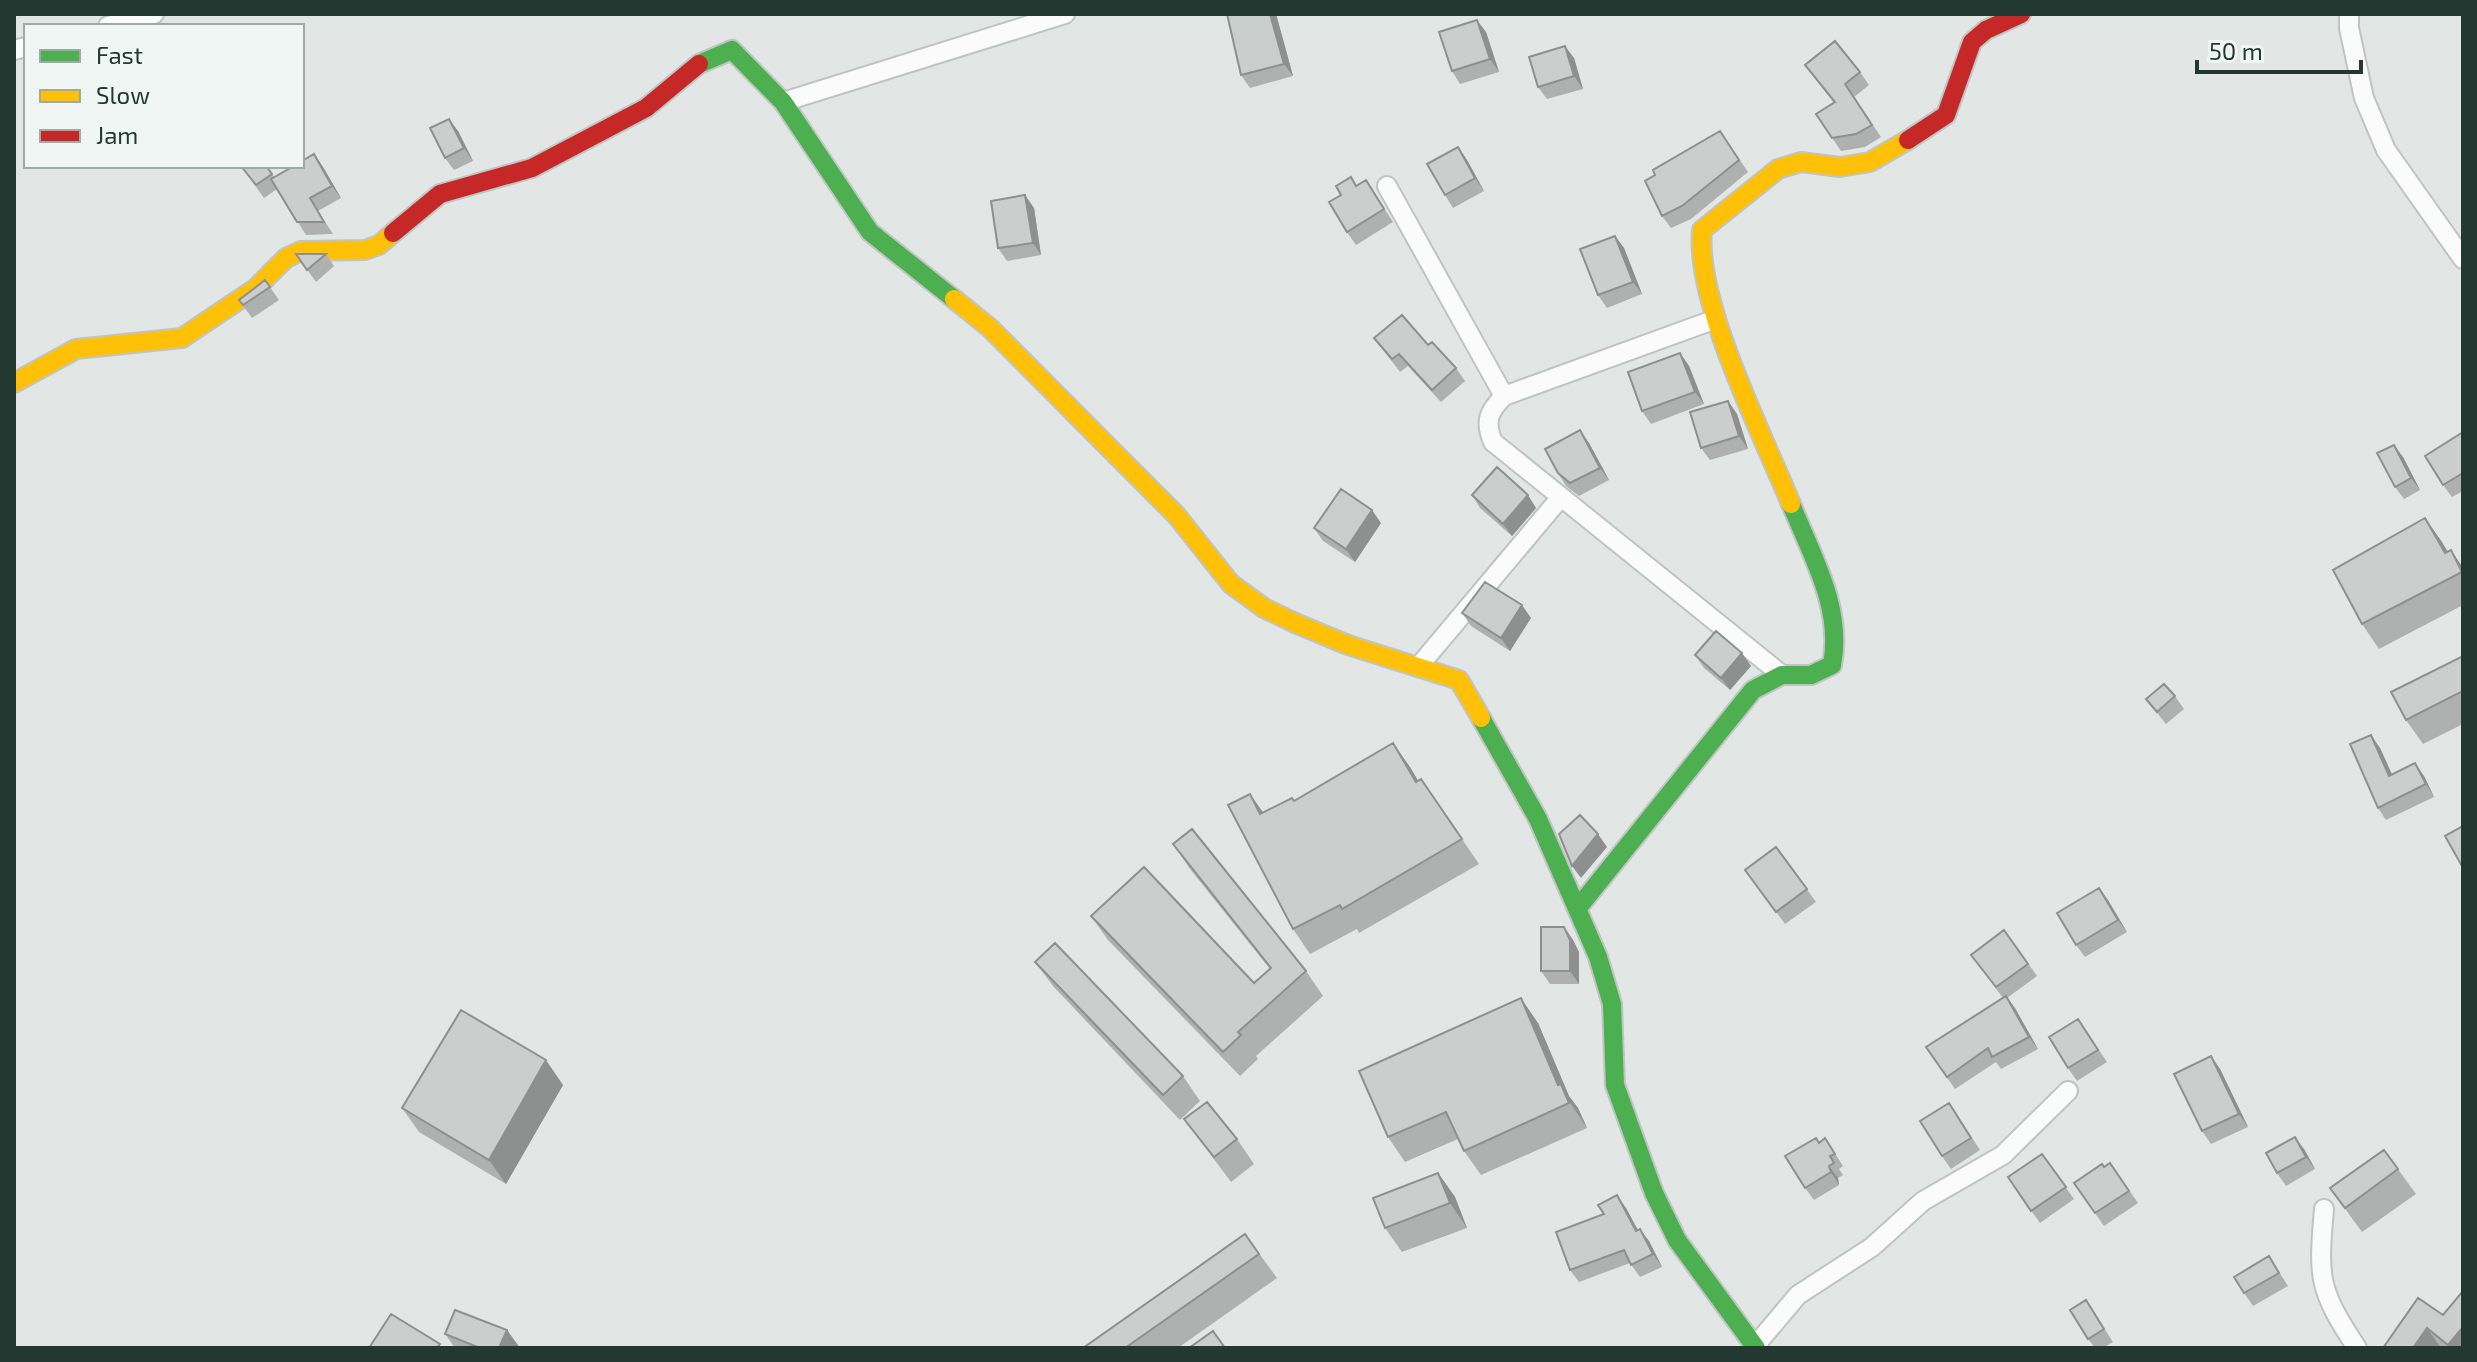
<svg xmlns="http://www.w3.org/2000/svg" width="2477" height="1362" font-family="'Exo 2',sans-serif">
<style>
.lines{fill:none;stroke-linecap:round;stroke-linejoin:round}
.street-casing{stroke:#bfc4c2;stroke-width:22}
.fast-casing{stroke:#bfc5c2;stroke-width:22}
.slow-casing{stroke:#bfc5c2;stroke-width:22}
.jam-casing{stroke:#bfc5c2;stroke-width:22}
.street{stroke:#fbfbfb;stroke-width:18}
.fast{stroke:#4caf50;stroke-width:18}
.slow{stroke:#ffc107;stroke-width:18}
.jam{stroke:#c62828;stroke-width:18}
.wall{fill:#aeb1af}
.shaded-wall{fill:#8d908f}
.building{fill:#cacecc;stroke:#8d908f;stroke-width:2}
</style>
<rect width="100%" height="100%" fill="#e2e7e5"/>
<g class="lines">
<g class="street-casing">
<path id="street" d="M2349,14V28L2364,98L2386,150L2463,259
M108,26L154,14
M14,50L26,47
M783,102L1065,14
M1387,186L1504,396
M1716,319L1504,396C1489,411 1484,421 1493,442L1782,675
M1419,666L1561,497
M2324,1209C2318,1278 2318,1289 2357,1348
M1755,1346L1798,1295L1872,1247L1923,1201L2003,1155L2068,1091"/>
</g>
<g class="fast-casing">
<path id="fast" d="M699,64L732,50L783,102L870,232L954,299
M1481,718L1538,819L1598,957L1612,1004L1615,1085L1654,1193L1677,1240L1756,1348
M1577,909L1753,690L1782,675H1811L1832,665C1843,608 1812,556 1791,504"/>
</g>
<g class="slow-casing">
<path id="slow" d="M954,299L990,328L1177,516L1231,584L1264,608L1295,623L1348,645L1459,680L1481,718
M14,383L76,349L182,338L255,289L286,258L301,251L365,250L379,245L393,233
M1791,504C1762,433 1695,302 1702,230L1778,169L1801,162L1840,167L1870,162L1908,140"/>
</g>
<g class="jam-casing">
<path id="jam" d="M1908,140L1946,115L1972,42L1986,30L2021,14
M393,233L440,194L532,168L646,108L699,64"/>
</g>
<use href="#street" class="street"/>
<use href="#fast" class="fast"/>
<use href="#slow" class="slow"/>
<use href="#jam" class="jam"/>
</g>
<path class="wall" d="M1227,14H1276L1293,76L1250,88L1241,75Z
M1486,32L1499,72L1460,84L1452,71Z
M1574,58L1583,89L1547,99L1538,87Z
M1805,65L1860,72L1869,85L1854,97L1881,137L1865,147L1841,151L1816,114L1834,103Z
M458,131L473,161L454,170L445,158Z
M1720,131L1748,172L1691,219L1671,228L1662,216L1655,175Z
M1458,147L1467,160L1484,191L1453,208L1445,195Z
M314,154L323,167L341,198L318,211L333,234L306,235L277,189L264,198L241,166H266L274,177Z
M1366,180L1393,222L1356,245L1347,232L1357,186Z
M1034,208L1041,255L1007,261L998,248Z
M1615,236L1624,248L1642,294L1607,308L1598,295Z
M296,254H326L334,266L316,282Z
M265,280L279,300L252,318L239,300Z
M1374,338L1428,345L1456,368L1465,381L1441,402L1408,366L1400,372Z
M1680,353L1689,366L1704,404L1651,424L1642,411Z
M1728,401L1737,414L1748,449L1710,460L1701,448Z
M2463,432V491L2452,497L2443,485Z
M1589,443L1609,480L1579,496L1566,486L1558,473Z
M2403,457L2420,490L2404,499L2395,487Z
M1472,495L1536,508L1512,536L1480,508Z
M2425,518L2448,552L2451,550L2463,568V605L2379,649L2362,624Z
M1381,523L1355,562L1323,541L1314,528Z
M1462,613L1531,618L1510,651L1471,626Z
M1695,655L1751,666L1730,690L1704,668Z
M2463,656V724L2423,744L2406,720Z
M2175,696L2184,709L2166,724L2146,699Z
M2380,748L2392,774L2424,776L2434,797L2386,820L2378,808Z
M1410,767L1418,781L1421,779L1479,864L1359,933L1357,929L1310,954L1293,929L1250,794L1263,813L1294,801Z
M1173,844L1306,971L1323,996L1256,1056L1258,1059L1240,1076L1108,940L1091,916L1254,983L1270,969L1190,869Z
M1776,847L1816,902L1785,924L1745,870Z
M2099,888L2127,932L2085,957L2076,945Z
M1564,927L1573,940L1579,952V984H1550L1541,971Z
M2004,930L2037,976L2007,998L2038,1049L2001,1069L1996,1062L1955,1089L1926,1047L2003,998L1971,955Z
M1035,962L1183,1076L1200,1101L1180,1120L1053,986Z
M2078,1019L2107,1062L2077,1081L2068,1068Z
M1538,1023L1569,1096L1578,1108L1587,1128L1481,1175L1464,1151L1458,1139L1405,1162L1388,1137Z
M2211,1056L2220,1069L2248,1127L2211,1144L2202,1131Z
M563,1085L506,1184L419,1132L402,1108Z
M1949,1103L1980,1150L1951,1169L1942,1156Z
M1184,1119L1237,1139L1254,1164L1231,1182Z
M1825,1138L1843,1166L1839,1169L1843,1175L1838,1178L1839,1185L1814,1200L1805,1188L1819,1143Z
M2304,1149L2315,1169L2286,1186L2277,1173Z
M2384,1150L2416,1194L2362,1232L2330,1188Z
M2042,1154L2074,1199L2040,1223L2008,1177Z
M2110,1163L2138,1203L2104,1226L2074,1183Z
M1438,1173L1455,1197L1467,1228L1402,1252L1385,1228Z
M1626,1208L1638,1230L1649,1241L1662,1267L1640,1277L1630,1263L1579,1282L1570,1270Z
M1245,1234L1277,1278L1178,1348H1083Z
M2269,1256L2288,1286L2253,1306L2244,1293Z
M2086,1300L2113,1342L2103,1348H2095L2088,1339Z
M2443,1315L2463,1348H2383Z
M507,1330L520,1348H455L445,1334Z"/>
<path class="shaded-wall" d="M1270,14H1276L1293,76L1284,64Z
M1477,20L1486,32L1499,72L1490,59Z
M1565,46L1574,58L1583,89L1574,76Z
M449,119L458,131L473,161L464,148Z
M1458,147L1467,160L1484,191L1475,178Z
M314,154L323,167L341,198L332,186Z
M1025,195L1034,208L1041,255L1033,243Z
M1615,236L1624,248L1642,294L1633,282Z
M1680,353L1689,366L1704,404L1695,392Z
M1728,401L1737,414L1748,449L1739,436Z
M1580,430L1589,443L1609,480L1600,468Z
M2394,445L2403,457L2420,490L2411,478Z
M1528,495L1536,508L1512,536L1503,524Z
M1372,510L1381,523L1355,562L1346,549Z
M2425,518L2442,542L2463,578L2445,553Z
M2451,550L2463,568V573L2462,572Z
M1522,605L1531,618L1510,651L1501,638Z
M1742,653L1751,666L1730,690L1721,678Z
M2371,735L2380,748L2398,788L2389,776Z
M1393,743L1410,767L1433,806L1416,782Z
M2415,763L2424,776L2434,797L2426,784Z
M1250,794L1267,818L1260,814Z
M1598,834L1607,847L1581,878L1572,866Z
M2099,888L2108,900L2127,932L2118,920Z
M1564,927L1573,940L1579,952V984L1570,971Z
M2006,996L2015,1008L2038,1049L2029,1037Z
M1521,998L1538,1023L1569,1096L1578,1108L1587,1128L1558,1085Z
M2211,1056L2220,1069L2248,1127L2239,1114Z
M546,1060L563,1085L506,1184L489,1160Z
M2295,1137L2304,1149L2315,1169L2306,1157Z
M1829,1166L1838,1178L1839,1185L1831,1172Z
M1438,1173L1455,1197L1467,1228L1450,1203Z
M1617,1195L1626,1208L1645,1244L1636,1231Z
M1640,1229L1649,1241L1662,1267L1653,1254Z
M2463,1327V1348H2450L2448,1345Z
M2427,1328L2441,1348H2413Z
M507,1330L520,1348H499Z"/>
<path class="building" d="M1227,14H1270L1284,64L1241,75Z
M1477,20L1490,59L1452,71L1439,32Z
M1835,41L1860,72L1845,84L1872,125L1856,134L1832,138L1816,114L1835,102L1805,65Z
M1565,46L1574,76L1538,87L1529,57Z
M449,119L464,148L445,158L430,128Z
M1720,131L1739,160L1682,206L1662,216L1645,181L1655,175L1653,170Z
M1458,147L1475,178L1445,195L1427,164Z
M314,154L332,186L310,198L324,222H297L271,179L294,166H302V161Z
M241,166H266L272,174L256,185Z
M1351,177L1356,186L1366,180L1384,209L1347,232L1329,202L1341,195L1336,186Z
M1025,195L1033,243L998,248L991,201Z
M1615,236L1633,282L1598,295L1580,249Z
M296,254H326L307,270Z
M265,280L270,287L243,305L239,300Z
M1402,315L1428,345L1432,342L1456,368L1432,390L1399,354L1392,359L1374,338Z
M1680,353L1695,392L1642,411L1628,372Z
M1728,401L1739,436L1701,448L1690,412Z
M1580,430L1600,468L1570,483L1558,473L1545,449Z
M2463,432V473L2443,485L2425,456Z
M2394,445L2411,478L2395,487L2377,453Z
M1497,467L1528,495L1503,524L1472,495Z
M1341,489L1372,510L1346,549L1314,528Z
M2425,518L2445,553L2451,550L2462,572L2362,624L2333,570Z
M1485,582L1522,605L1501,638L1462,613Z
M1716,631L1742,653L1721,678L1695,655Z
M2463,656V691L2406,720L2391,692Z
M2164,684L2175,696L2157,712L2146,699Z
M2371,735L2389,776L2415,763L2426,784L2378,808L2350,744Z
M1393,743L1416,782L1421,779L1462,839L1342,909L1340,905L1293,929L1228,805L1250,794L1260,814L1292,798L1294,801Z
M1580,815L1598,834L1572,866L1559,834Z
M2463,826V868L2445,836Z
M1192,829L1306,971L1238,1032L1241,1035L1223,1052L1091,916L1144,867L1254,983L1271,968L1173,844Z
M1776,847L1807,889L1776,912L1745,870Z
M2099,888L2118,920L2076,945L2057,913Z
M1541,927H1564L1570,940V971H1541Z
M2004,930L2028,964L1996,987L1971,955Z
M1055,943L1183,1076L1163,1095L1035,962Z
M2006,996L2029,1037L1992,1057L1988,1048L1947,1077L1926,1047Z
M1521,998L1558,1085L1561,1084L1569,1103L1464,1151L1446,1112L1388,1137L1359,1071Z
M461,1010L546,1060L489,1160L402,1108Z
M2078,1019L2098,1050L2068,1068L2049,1037Z
M2211,1056L2239,1114L2202,1131L2174,1074Z
M1207,1102L1237,1139L1214,1157L1184,1119Z
M1949,1103L1971,1138L1942,1156L1920,1121Z
M2295,1137L2306,1157L2277,1173L2266,1153Z
M1816,1138L1819,1143L1825,1138L1835,1154L1830,1156L1834,1163L1829,1166L1831,1172L1805,1188L1785,1156Z
M2384,1150L2398,1169L2345,1208L2330,1188Z
M2042,1154L2066,1187L2031,1211L2008,1177Z
M2110,1163L2129,1191L2095,1213L2074,1183L2102,1164L2104,1167Z
M1438,1173L1450,1203L1385,1228L1373,1198Z
M1617,1195L1636,1231L1640,1229L1653,1254L1631,1265L1624,1250L1570,1270L1556,1232L1604,1214L1598,1205Z
M1245,1234L1259,1254L1125,1348H1083Z
M2269,1256L2279,1273L2244,1293L2234,1277Z
M2463,1291V1327L2448,1345L2427,1328L2413,1348H2383L2418,1298L2443,1315Z
M2086,1300L2104,1329L2088,1339L2070,1310Z
M455,1310L507,1330L499,1348H480L445,1334Z
M391,1314L440,1344L437,1348H369Z
M1213,1331L1225,1348H1189Z"/>
<rect width="2477" height="1362" fill="none" stroke="#233831" stroke-width="32"/>
<rect x="24" y="24" width="280" height="144" fill="#f0f6f3" stroke="#9eaaa5" stroke-width="2"/>
<rect x="40" y="50" width="40" height="12" fill="#4caf50" stroke="#9eaaa5" stroke-width="2"/>
<text x="96" y="64" font-size="24" fill="#233831">Fast</text>
<rect x="40" y="90" width="40" height="12" fill="#ffc107" stroke="#9eaaa5" stroke-width="2"/>
<text x="96" y="104" font-size="24" fill="#233831">Slow</text>
<rect x="40" y="130" width="40" height="12" fill="#c62828" stroke="#9eaaa5" stroke-width="2"/>
<text x="96" y="144" font-size="24" fill="#233831">Jam</text>
<path d="M2197 60v12h164v-12" fill="none" stroke="#233831" stroke-width="4"/>
<text x="2209" y="60" font-size="24" fill="#233831" stroke="#f0f6f3" stroke-width="6" paint-order="stroke">50 m</text>
</svg>
